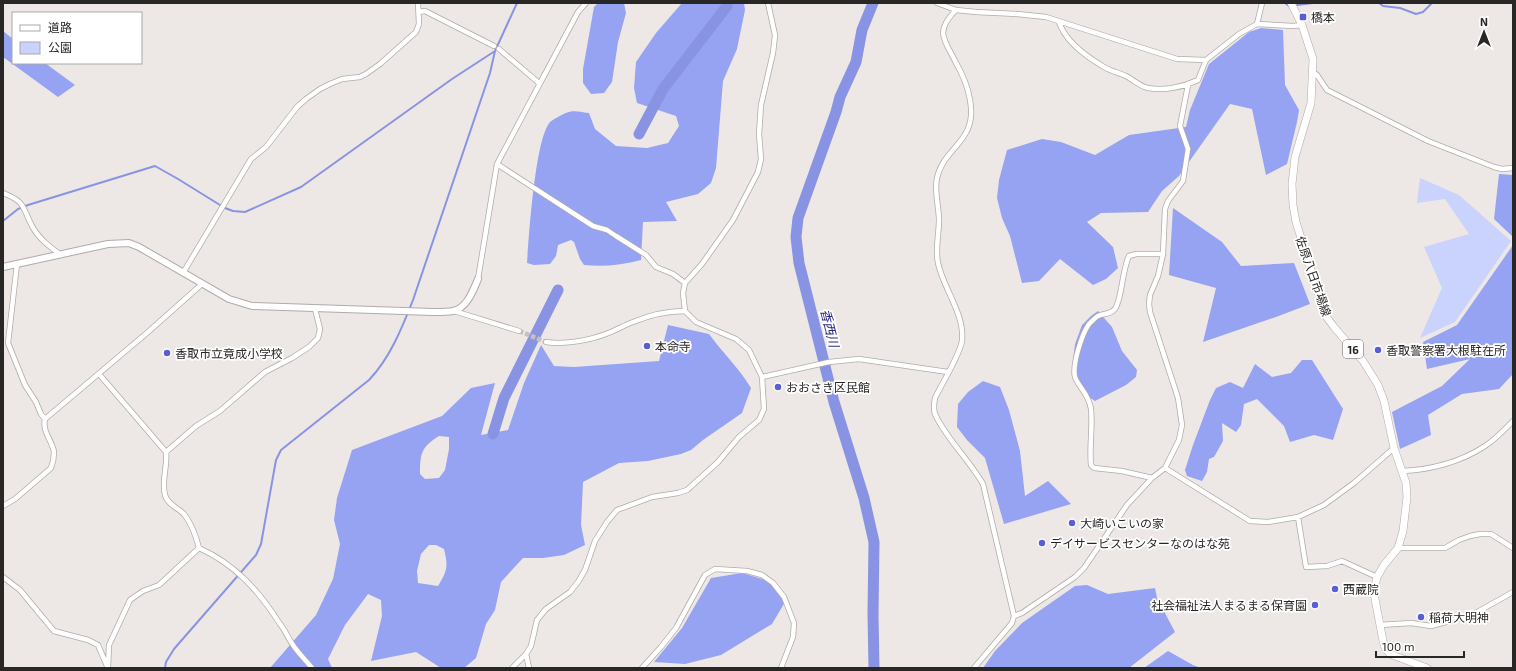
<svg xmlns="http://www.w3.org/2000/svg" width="1516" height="671" font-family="'Exo 2','Noto Sans JP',sans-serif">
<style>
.green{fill:#cad2fe}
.forest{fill:#96a2f2;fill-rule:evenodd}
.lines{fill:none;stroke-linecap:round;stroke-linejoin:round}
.stream{stroke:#8894e3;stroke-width:2}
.river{stroke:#8894e3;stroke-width:11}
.street-tunnel{stroke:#c6c1bf;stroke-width:4.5;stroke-dasharray:4.5 2;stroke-linecap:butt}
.street-casing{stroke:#b0aba8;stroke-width:6}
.secondary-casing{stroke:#b0aba8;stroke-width:8}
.primary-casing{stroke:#b0aba8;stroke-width:8}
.street{stroke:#fff;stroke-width:4.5}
.secondary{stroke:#fff;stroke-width:6}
.primary{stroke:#fff;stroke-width:7}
.poi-dot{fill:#585ed5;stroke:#fff;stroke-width:1.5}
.labels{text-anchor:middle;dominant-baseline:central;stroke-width:3.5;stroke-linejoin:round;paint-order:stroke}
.shield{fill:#fff;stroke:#696866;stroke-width:1}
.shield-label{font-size:11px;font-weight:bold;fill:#292725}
.poi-label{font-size:12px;fill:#292725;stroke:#fff;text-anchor:start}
.street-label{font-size:12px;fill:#292725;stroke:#fff}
.water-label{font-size:13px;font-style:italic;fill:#2b2983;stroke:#fff}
</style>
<rect width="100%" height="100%" fill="#ede8e5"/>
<path class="green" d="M1420,178L1459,195L1511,241L1455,322L1420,338L1442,288L1424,247L1469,234L1445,199L1417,203Z"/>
<path class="forest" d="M598,3H624L626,13L618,42L612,82L604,93L591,94L583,83V69L594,7Z
M682,3H744L745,10L737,49L723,81L716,168L711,183L698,194L666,202L677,221L643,222L641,260C622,265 604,267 584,265L580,259L574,242L571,240L558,245L556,256L550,264L534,265L527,263C529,236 535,139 550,122C552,120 555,119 558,117C572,109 573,111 589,113L595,129L616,146L647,148L668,143L679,126L676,116L637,103L634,88L636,62L656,33Z
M1261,28L1283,30L1285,85L1299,110L1297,122L1287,164L1266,175L1252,109L1230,104L1179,176L1162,191L1148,212L1101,213L1087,222L1113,247L1118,268L1106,279L1093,285L1060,259L1039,281L1022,283L1010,236L1002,218L997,198L999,180L1007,150L1042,139L1061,142L1095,155L1129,135L1186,127L1190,110L1209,64L1249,32Z
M3,31L13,39V63H45L75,85L58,97L3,57Z
M1499,174L1513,175V237L1494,219Z
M1173,208L1222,242L1241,266L1294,263L1310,304L1276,317L1203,342L1216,288L1169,275Z
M1513,245V374L1499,389L1462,394L1428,415L1431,435L1400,449L1392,412L1442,386L1470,359L1427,369L1423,342L1457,325Z
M1098,311L1112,327L1122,351L1137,370L1136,377L1126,385L1095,401L1084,394L1072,369L1075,344L1082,325L1091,316Z
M668,325L709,334C723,353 739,368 751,388L742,413L703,440L691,450L681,454L648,461L619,463L583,482L581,525L585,545L564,555L543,558H523L501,582L495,610L486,624L476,658L464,668H441L416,652L371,661L382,616L381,600L368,594L345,625L328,659L332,668H270L316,615L333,579L340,544L334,520L337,498L352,450L442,416L471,388L495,383L481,435L508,430L524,383L541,345L554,366L574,367L659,361ZM439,436L449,437V449L445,470L439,478L425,479L420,474C420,454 421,447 439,436ZM429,545H436L444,549C448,566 448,570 438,586L418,583L417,571L421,554Z
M1302,360H1312L1343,409L1333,440L1314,435L1290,442L1284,426L1257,399L1244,404L1241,425L1236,432L1222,423L1223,441L1214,457L1209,459L1207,472L1202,481L1187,476L1185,470L1193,445L1210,400L1216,388L1230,382L1243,388L1255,364L1272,377L1291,373Z
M983,381L1000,387L1009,410L1020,451L1025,496L1048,481L1071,504L1004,524L985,458L967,440L957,427L958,404L968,392Z
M742,573L772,582L784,592L785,602L772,624L721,655L685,664L654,662L682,628L711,578Z
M1087,585L1108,594L1155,588L1157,598L1175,632L1129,668H983L995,651L1022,623L1075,586Z
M1168,651L1193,665L1201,668H1144Z"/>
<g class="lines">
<path class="stream" d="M1285,3L1289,6
M1379,3L1383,6L1400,8L1416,14L1423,12L1432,3
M1297,5L1313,3
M225,208L233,211L245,212L301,187L452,79L495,51
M3,221L18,209L28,205L155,166L178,179L220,205
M165,668L166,662L174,649L256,555L261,544L276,460L281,450L369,380C390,358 402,328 413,300L490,73L495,51L517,3"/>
<path class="river" d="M873,3L862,30L856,62L840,97L836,112L798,218L796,237L799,263L834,402L864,498L874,542L873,614L874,668
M639,134L663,89L727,6
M493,434L504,398L558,290"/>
<path class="street-tunnel" d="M519,331L546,342"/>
<g class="street-casing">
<path id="street" d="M937,3L956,10L976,12L1017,14L1046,17L1177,59L1206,60L1239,34L1257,24L1293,26L1302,25
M956,10C950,16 943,24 943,33C944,43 951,52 955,61C962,73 968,87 970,100C978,142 944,146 937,178C934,190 939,208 939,220C939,234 935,249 938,263C943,288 965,314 962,341C959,357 942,383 935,398C934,404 933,408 935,414C945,437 970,461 983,484L1014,616L1012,623L974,668
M419,12L425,11L494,46
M1059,22C1065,41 1087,57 1104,67C1111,71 1119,73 1126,76C1134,80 1139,86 1148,88C1164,91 1183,87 1198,80L1206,60
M1257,24L1262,3
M499,49L539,83
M1313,72L1317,75L1327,90L1428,141L1494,167L1502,169L1513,168
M497,164L593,226L607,230L616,236L646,255L656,267L673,274L685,283
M3,193C26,202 22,207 32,226C39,239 50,247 61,255
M17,264L8,343L25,385L36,402L41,414L45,419
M183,273L251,159L266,147L297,107L306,99L320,89L330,84L342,79L360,77L366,74L380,64L416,32L419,24L418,3
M478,279L497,164L578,12L586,3
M454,311L519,331
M546,342C566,345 592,340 611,332C618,329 625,325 633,322C650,315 667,311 685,311
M99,374L166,452C168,466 161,480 165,495C167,504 178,508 184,514C192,524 196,536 199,548
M762,377L829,362L859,359L948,372
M166,452L196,426L220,411L265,372L292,358L309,347L318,338L320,329L315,309
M1165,468L1250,521L1268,522L1298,517L1324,505L1354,483L1394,448
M1402,471C1430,470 1461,462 1485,446C1496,439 1504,430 1513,421
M1152,478L1122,471L1094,468L1091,465C1089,446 1093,428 1091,409C1089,394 1079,388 1075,377C1072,364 1082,334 1089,324C1091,322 1096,317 1098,316C1104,313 1110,315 1115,309C1122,299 1122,270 1129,256L1136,254H1163
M3,506L15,499L51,468C53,463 54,457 54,452C52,440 42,432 45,419L148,332L202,284
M1298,517L1306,567L1327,566L1342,561L1377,577
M199,548C235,564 259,591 280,624C285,630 288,638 293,645C298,653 306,660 312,668
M1398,548H1445L1459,540L1470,536L1480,534H1491L1513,548
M3,577L20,590L54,631L88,640L98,645L107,666
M1014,616L1022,613L1075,577L1084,568L1127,505L1152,478L1165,468L1179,440L1182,425L1178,398L1150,312L1149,304L1150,295L1158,276L1163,254L1165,209L1168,201L1183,181L1188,149L1180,126L1188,85
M1380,625L1411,623L1431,626L1472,615L1513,592
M526,654L529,668
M108,668L109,645L130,600L143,591L159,585L199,548
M512,668L526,654L531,646L537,620L546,609L570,592L578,582L585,570L595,541L607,522L617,510L652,497L678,493L687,490L718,462L739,437L759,420L764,409L762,377L749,350L736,339L696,322L685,311L683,293L685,283L702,264L733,220L758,172L761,159L759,134L761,105L773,53L775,35L768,3
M642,668L661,647L676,628L705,575L715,569L747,571L762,575L773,583L784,597L794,623L793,637L781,668"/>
</g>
<g class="secondary-casing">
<path id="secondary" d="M3,267L108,244L129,243L139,247L229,299L252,306L433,312C440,312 447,312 453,311C467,308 473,291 478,279"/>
</g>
<g class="primary-casing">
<path id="primary" d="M1291,3L1302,25L1313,59L1311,103L1295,157L1292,184L1293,205L1296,222L1325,315L1334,327L1363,361L1378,385L1384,401L1394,448L1406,483L1407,497L1403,531L1398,548L1384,565L1377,577L1374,592L1375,599L1383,641L1385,648L1390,654L1427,668"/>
</g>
<use href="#street" class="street"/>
<use href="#secondary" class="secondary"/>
<use href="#primary" class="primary"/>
</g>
<g class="poi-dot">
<rect x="1299" y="13" width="8" height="8" rx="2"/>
<circle cx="647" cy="346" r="4"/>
<circle cx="1378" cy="350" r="4"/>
<circle cx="167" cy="353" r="4"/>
<circle cx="778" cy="387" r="4"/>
<circle cx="1072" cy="523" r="4"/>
<circle cx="1042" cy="543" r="4"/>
<circle cx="1335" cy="589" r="4"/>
<circle cx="1315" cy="605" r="4"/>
<circle cx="1421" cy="617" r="4"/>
</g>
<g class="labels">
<rect class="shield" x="1343" y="340" width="20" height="18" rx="3"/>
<g class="shield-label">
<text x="1353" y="349">16</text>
</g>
<g class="poi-label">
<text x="1311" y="17">橋本</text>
<text x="655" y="346">本命寺</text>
<text x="1386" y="350">香取警察署大根駐在所</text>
<text x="175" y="353">香取市立竟成小学校</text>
<text x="786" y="387">おおさき区民館</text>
<text x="1080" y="523">大崎いこいの家</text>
<text x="1050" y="543">デイサービスセンターなのはな苑</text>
<text x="1343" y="589">西蔵院</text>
<text x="1307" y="605" text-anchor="end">社会福祉法人まるまる保育園</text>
<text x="1429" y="617">稲荷大明神</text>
</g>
<g class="street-label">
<text transform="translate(1314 276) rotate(71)">佐原八日市場線</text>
</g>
<g class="water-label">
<text transform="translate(830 328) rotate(76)">香西川</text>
</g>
</g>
<rect width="1516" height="671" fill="none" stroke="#292725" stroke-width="8"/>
<rect x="12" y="12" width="130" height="52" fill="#ffffff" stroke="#a9a9a8"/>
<rect x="20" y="25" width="20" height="6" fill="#ffffff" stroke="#a9a9a8"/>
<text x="48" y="32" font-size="12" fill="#292725">道路</text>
<rect x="20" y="42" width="20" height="12" fill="#cad2fe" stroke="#a9a9a8"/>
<text x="48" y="52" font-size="12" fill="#292725">公園</text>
<g transform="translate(1484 32)" stroke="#ffffff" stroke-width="3" paint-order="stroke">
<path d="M0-3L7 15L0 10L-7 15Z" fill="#292725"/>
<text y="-6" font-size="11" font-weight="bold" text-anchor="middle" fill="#292725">N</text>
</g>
<path d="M1376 651v6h88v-6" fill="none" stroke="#292725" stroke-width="2"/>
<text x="1382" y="651" font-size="12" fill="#292725" stroke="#ffffff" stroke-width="3" paint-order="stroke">100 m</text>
</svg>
